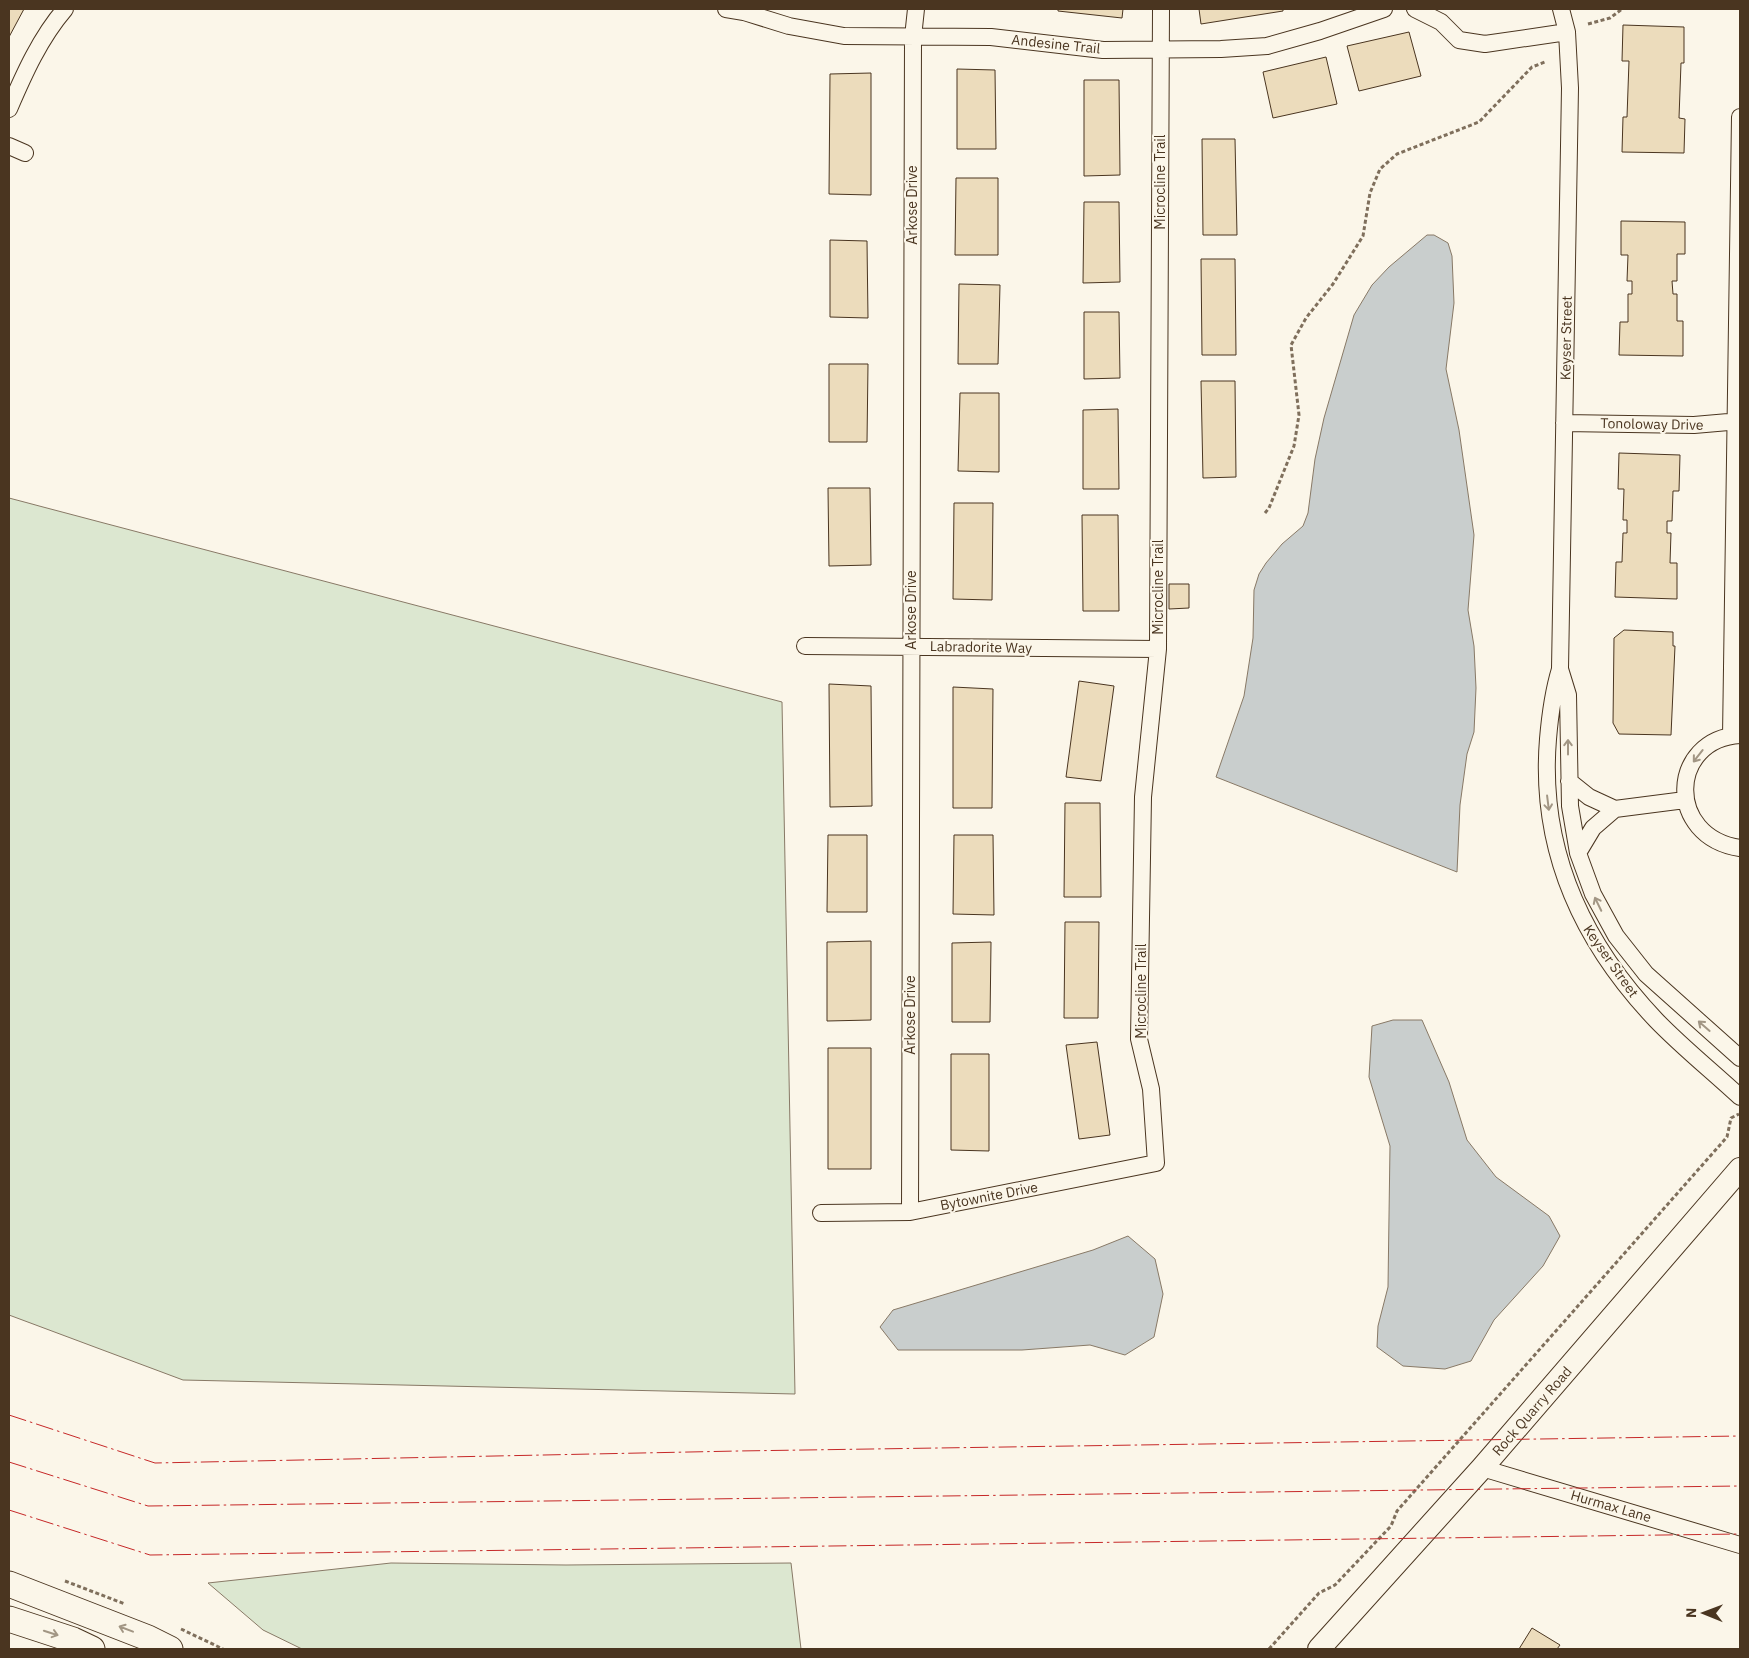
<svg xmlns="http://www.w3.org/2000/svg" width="1749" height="1658" font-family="'IBM Plex Sans',sans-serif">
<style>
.green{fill:#dce7d0;stroke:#887966}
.water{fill:#c9cecd;stroke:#887966}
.building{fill:#ecdcbc;stroke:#4a3520}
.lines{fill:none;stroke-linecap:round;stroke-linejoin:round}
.minor-casing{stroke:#4a3520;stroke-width:18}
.secondary-casing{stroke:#4a3520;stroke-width:24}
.primary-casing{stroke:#4a3520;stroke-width:27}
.path{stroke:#7f6f5c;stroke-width:3;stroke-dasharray:4 2.5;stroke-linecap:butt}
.minor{stroke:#fbf6e9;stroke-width:16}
.secondary{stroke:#fbf6e9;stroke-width:22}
.primary{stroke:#fbf6e9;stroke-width:25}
.power{stroke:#c62828;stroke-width:1;stroke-dasharray:18 4 2.5 4;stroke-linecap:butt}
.oneway{stroke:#a29684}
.labels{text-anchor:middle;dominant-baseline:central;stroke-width:4;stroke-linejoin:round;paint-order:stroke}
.street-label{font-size:14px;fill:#4a3520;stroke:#fbf6e9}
</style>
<rect width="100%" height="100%" fill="#fbf6e9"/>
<path class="green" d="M9,498L782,702L795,1394L183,1380L9,1315Z
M391,1563L566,1565L791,1563L801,1649H302L263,1630L208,1583Z"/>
<path class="water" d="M1427,235H1434L1448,243L1452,256L1454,303L1446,369L1459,430L1474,535L1468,610L1474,646L1476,688L1474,732L1467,754L1460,805L1457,872L1216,777L1244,696L1253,638L1254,590L1259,574L1266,563L1282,544L1303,526L1308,513L1315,459L1324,418L1354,315L1372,285L1389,267Z
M1393,1020H1422L1449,1082L1467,1140L1496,1177L1549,1216L1560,1236L1543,1266L1494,1320L1471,1361L1445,1369L1403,1366L1377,1347L1378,1326L1388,1287L1390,1146L1369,1077L1372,1026Z
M1128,1236L1155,1259L1163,1294L1154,1337L1125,1355L1090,1345L1022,1350H898L880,1327L893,1310L1093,1250Z"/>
<path class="building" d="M9,9H24L9,37Z
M1058,9H1123L1122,18L1058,11Z
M1199,9H1283V11L1201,24Z
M1623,25L1684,27V63H1681L1679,118L1685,119L1684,153L1622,152L1623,117H1627L1629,61H1622Z
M1409,32L1421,76L1359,91L1347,46Z
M1326,57L1337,104L1273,118L1263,72Z
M957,69L995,70L996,149H957Z
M871,73V195L829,194L830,74Z
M1084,80H1119L1120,175L1084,176Z
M1202,139H1235L1237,235H1203Z
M956,178H998V255H955Z
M1084,202H1119L1120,282L1083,283Z
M1621,221L1685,222V254H1677V281H1672L1673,294H1677V321H1683V356L1619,355L1620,322H1628V294H1632V281H1627L1628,255H1621Z
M830,240L867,241L868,318L830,317Z
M1201,259H1235L1236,355H1202Z
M959,284L1000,285L998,364H958Z
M1084,312H1119L1120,378L1084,379Z
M829,364H868L867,442H829Z
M1201,381H1235L1236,477L1203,478Z
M960,393H999V472L958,471Z
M1118,409L1119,489H1083V410Z
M1619,453L1680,455L1679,491H1673L1672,521H1667V533H1671L1670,563H1677V599L1615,597L1616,562H1622L1623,533H1627V520H1623L1624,489H1618Z
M828,488H870L871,565L829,566Z
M954,503H993L992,600L953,599Z
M1082,515H1118L1119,611H1083Z
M1169,584H1189V608L1169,609Z
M1624,630L1673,632V646H1675L1671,735L1619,734L1613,723L1614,638Z
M1079,681L1114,686L1101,781L1066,777Z
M829,684L871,686L872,806L830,807Z
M953,687L993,689L992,808H953Z
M1065,803H1100L1101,897H1064Z
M828,835H867V912H827Z
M954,835H993L994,915L953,914Z
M1065,922H1099L1098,1018H1064Z
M871,941V1020L827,1021V942Z
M991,942L990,1022H952V943Z
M1097,1042L1110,1135L1079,1139L1066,1045Z
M828,1048H871V1169H828Z
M951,1054H989V1151L951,1150Z
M1532,1628L1560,1645L1557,1649H1519Z"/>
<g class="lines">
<g class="minor-casing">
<path id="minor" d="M726,9L744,12L789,26L844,36L991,37L1103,50L1221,49L1267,46L1320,31L1384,9
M1415,9L1441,22L1459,40L1485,44L1567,32
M1561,9L1567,32L1570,88L1560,669C1553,692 1550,715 1548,739C1539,849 1581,941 1656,1020C1682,1047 1712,1071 1740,1097
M9,109C24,74 40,38 65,9
M9,146L25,153
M1564,423L1694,425L1740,421
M805,646L1158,649
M1560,669L1568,695L1570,806L1578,853L1593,894L1616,936L1646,974L1740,1058
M1740,735C1669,739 1665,837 1740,848
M1731,736L1740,117
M1569,781L1589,797L1615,809L1685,800
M1578,853L1593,828L1615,809
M910,1212L913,37L916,9
M821,1213L910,1212L1156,1163L1151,1089L1139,1039L1143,797L1158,649L1161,9
M1482,1468L1740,1545"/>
</g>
<g class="secondary-casing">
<path id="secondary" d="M1319,1649L1482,1468L1740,1169"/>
</g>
<g class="primary-casing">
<path id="primary" d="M9,1584L148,1638L170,1649
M9,1619L73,1640L92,1649"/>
</g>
<path class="path" d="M1588,24L1610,18L1622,9
M1265,513L1269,508L1294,446L1299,415L1291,345L1306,318L1333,284L1363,236L1370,193L1380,169L1397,154L1479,122L1532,67L1545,62
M65,1581L125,1604
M181,1629L223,1649
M1269,1649L1319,1593L1335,1585L1391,1526L1397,1511L1727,1137L1731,1118L1739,1114"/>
<use href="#minor" class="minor"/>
<use href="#secondary" class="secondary"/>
<use href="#primary" class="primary"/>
<path class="power" d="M9,1415L155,1463L738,1451L1740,1436
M9,1462L148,1506L1740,1486
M9,1510L150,1555L1740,1534"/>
</g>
<defs><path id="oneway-shaft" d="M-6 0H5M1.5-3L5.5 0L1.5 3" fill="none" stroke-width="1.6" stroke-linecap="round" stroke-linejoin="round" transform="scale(1.25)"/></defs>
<g class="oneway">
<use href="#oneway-shaft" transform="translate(1568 747) rotate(-90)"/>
<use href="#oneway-shaft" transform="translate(1698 756) rotate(128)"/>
<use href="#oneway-shaft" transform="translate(1548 803) rotate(83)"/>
<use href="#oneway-shaft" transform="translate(1598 904) rotate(-116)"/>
<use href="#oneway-shaft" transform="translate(1704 1026) rotate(-139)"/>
<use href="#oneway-shaft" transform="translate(126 1629) rotate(-159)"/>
<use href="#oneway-shaft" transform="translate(51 1633) rotate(18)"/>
</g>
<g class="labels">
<g class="street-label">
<text transform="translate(1056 44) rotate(6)">Andesine Trail</text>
<text transform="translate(1160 182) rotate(-90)">Microcline Trail</text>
<text transform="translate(912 205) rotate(-90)">Arkose Drive</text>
<text transform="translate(1566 338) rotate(-89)">Keyser Street</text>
<text transform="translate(1652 424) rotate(1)">Tonoloway Drive</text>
<text transform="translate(1158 587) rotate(-90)">Microcline Trail</text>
<text transform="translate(911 610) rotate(-90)">Arkose Drive</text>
<text transform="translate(981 647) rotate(1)">Labradorite Way</text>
<text transform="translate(1611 961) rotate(55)">Keyser Street</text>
<text transform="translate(1141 991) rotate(-90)">Microcline Trail</text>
<text transform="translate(910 1015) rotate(-90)">Arkose Drive</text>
<text transform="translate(989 1196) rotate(-11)">Bytownite Drive</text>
<text transform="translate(1532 1411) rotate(-49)">Rock Quarry Road</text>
<text transform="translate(1611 1506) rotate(16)">Hurmax Lane</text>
</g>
</g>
<rect width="1749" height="1658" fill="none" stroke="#4a3520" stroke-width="20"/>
<g transform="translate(1704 1613) rotate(271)" stroke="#fbf6e9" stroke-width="4" paint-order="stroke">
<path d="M0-4L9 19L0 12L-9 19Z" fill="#4a3520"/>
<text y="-8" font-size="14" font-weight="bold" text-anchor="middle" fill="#4a3520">N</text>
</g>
</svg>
